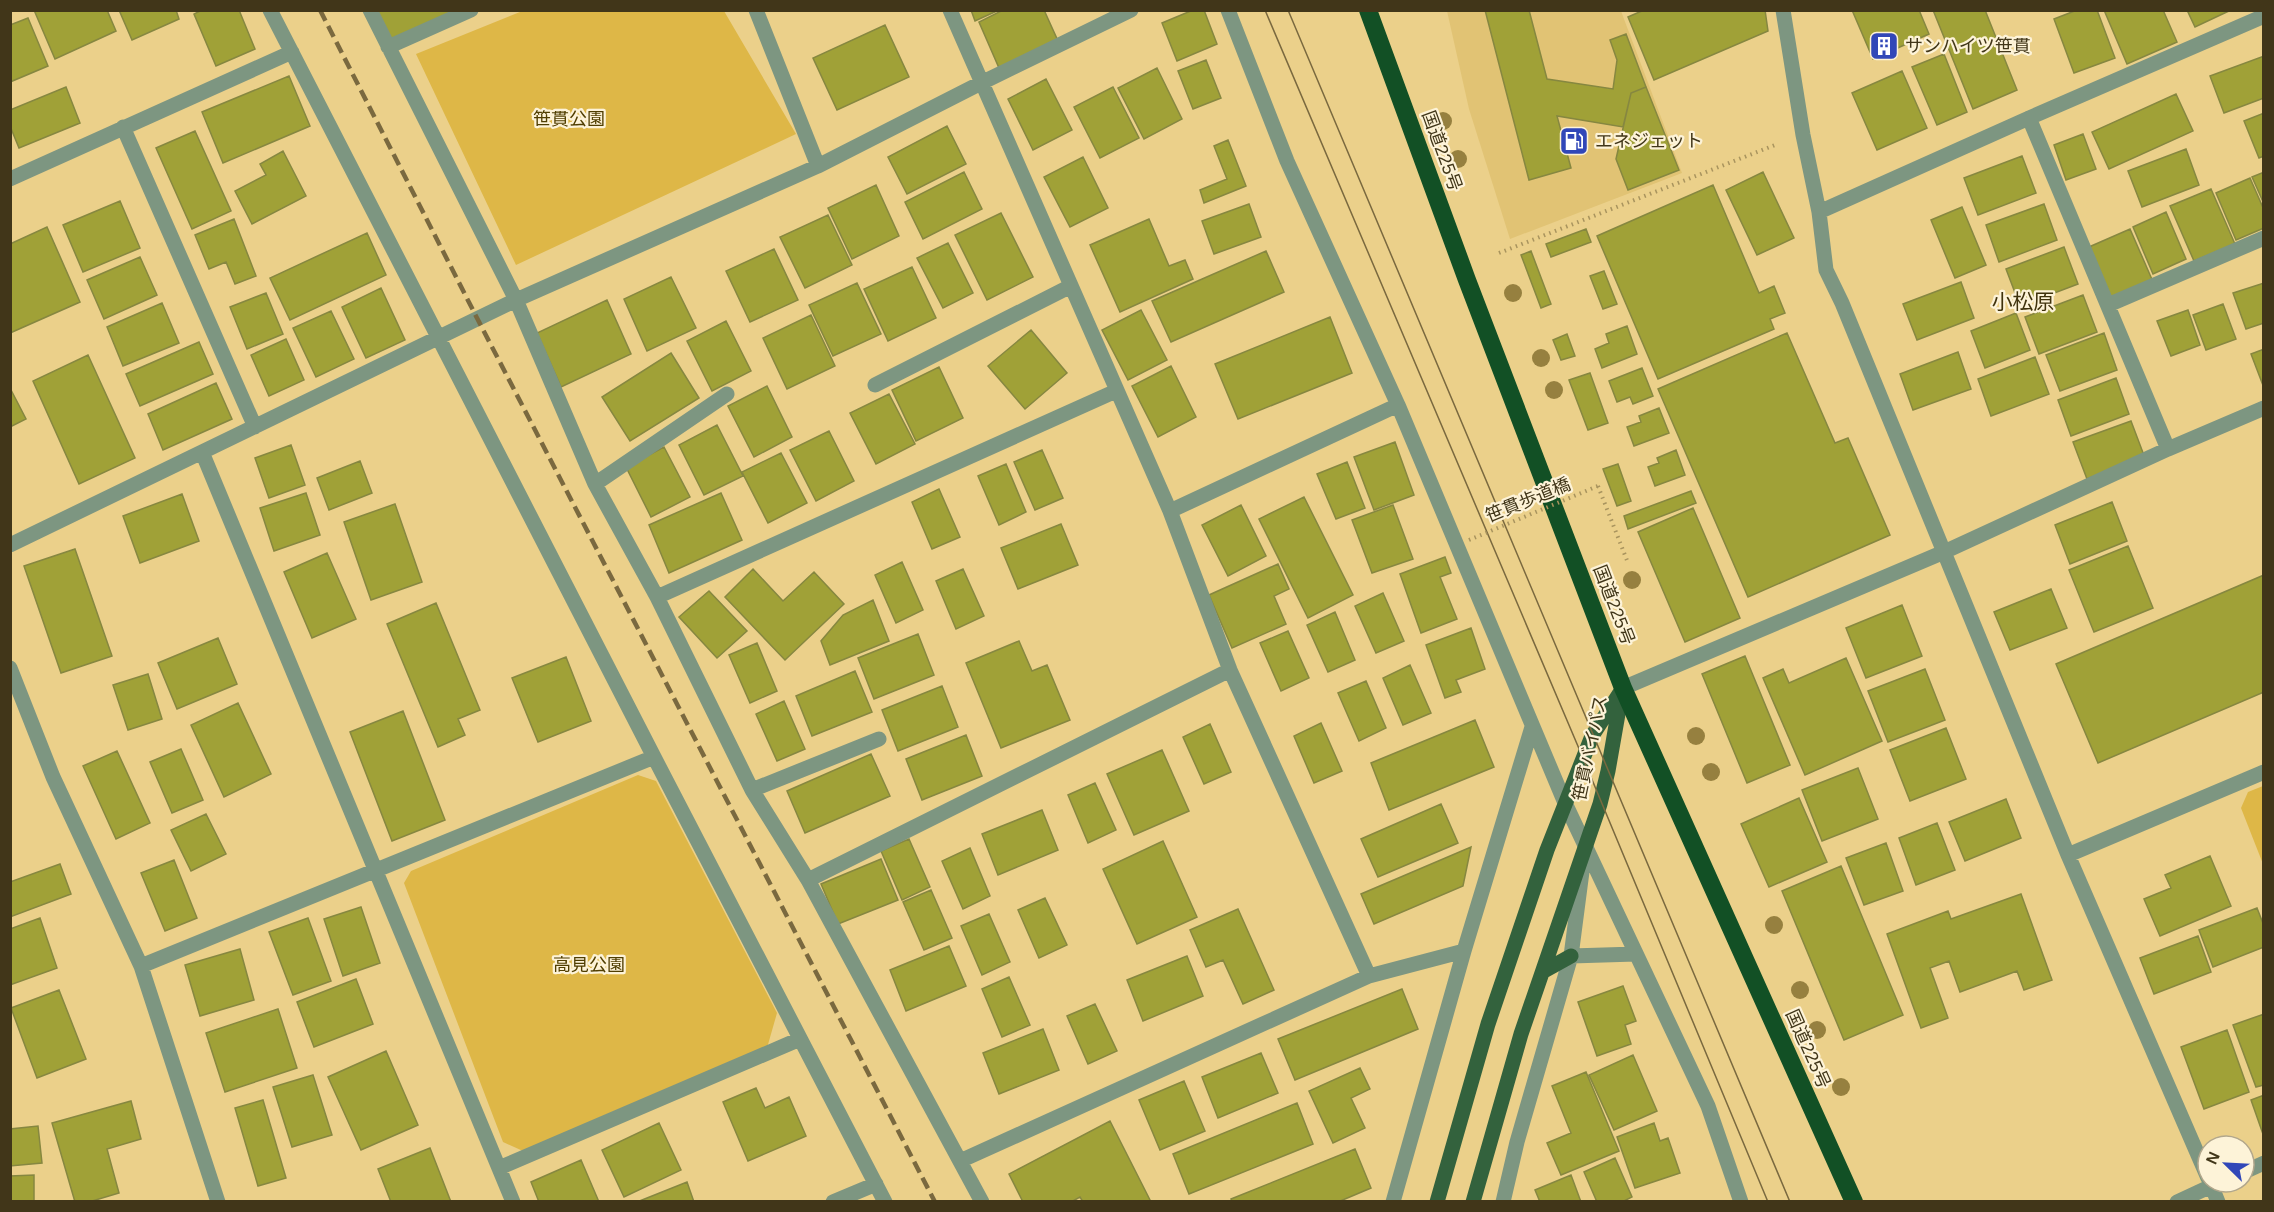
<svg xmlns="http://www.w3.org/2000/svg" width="2274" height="1212" font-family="Helvetica,'Noto Sans JP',sans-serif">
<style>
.built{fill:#e1c374}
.green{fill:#deb747}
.building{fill:#a0a137;stroke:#868740;stroke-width:1.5}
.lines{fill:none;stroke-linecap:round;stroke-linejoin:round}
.path{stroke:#a9945e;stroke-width:4;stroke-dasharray:1.5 4.5;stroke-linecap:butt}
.minor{stroke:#7d9681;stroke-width:15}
.major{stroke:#33623d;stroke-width:15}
.highway{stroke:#125025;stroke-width:18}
.tram{stroke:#7a693f;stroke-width:1.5}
.rail{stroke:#7a693f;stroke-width:4.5;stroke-dasharray:12 6;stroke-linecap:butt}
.path-bridge{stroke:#a9945e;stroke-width:4;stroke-dasharray:1.5 4.5;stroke-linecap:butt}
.tree{fill:#96803f}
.labels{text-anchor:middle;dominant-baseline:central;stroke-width:4.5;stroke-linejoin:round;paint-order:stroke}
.poi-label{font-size:18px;fill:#413619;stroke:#fdf3d8;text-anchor:start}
.park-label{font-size:18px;fill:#503e01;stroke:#fdf3d8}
.street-label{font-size:18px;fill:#413619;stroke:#fdf3d8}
.quarter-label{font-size:21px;fill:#3f320c;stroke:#fdf3d8}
</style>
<rect width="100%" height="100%" fill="#ebd08a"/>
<path class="built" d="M1447,11H1621L1682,173L1510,239L1469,109Z"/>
<path class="green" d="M525,10L724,11L796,134L516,265L416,54Z
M638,775L656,781L777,1013L767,1048L523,1151L503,1142L404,883L411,871Z
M2263,786V864L2241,808L2248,792Z"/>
<path class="building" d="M34,10H107L116,31L55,59Z
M119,10H176L179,19L132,40Z
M202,10H239L255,49L216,66L194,14Z
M375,10H461L390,43Z
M971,10H999L975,21Z
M1003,10H1044L1058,41L999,68L979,22Z
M1193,10H1204L1217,44L1177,61L1162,23Z
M1485,10H1529L1547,79L1613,89L1617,60L1610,40L1626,34L1646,87L1631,93L1623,127L1557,116L1571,168L1529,180Z
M1644,10H1765L1768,31L1654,80L1628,17Z
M1852,10H1919L1929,34L1873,59Z
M1933,10H1985L2017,90L1973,109Z
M2077,10H2097L2115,58L2074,73L2054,19Z
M2104,10H2163L2177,42L2127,64Z
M2187,10H2231L2195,27Z
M28,18L48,66L10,82V25Z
M885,25L909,77L837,110L813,58Z
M1944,54L1967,112L1937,125L1912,67Z
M2264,56V98L2224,113L2210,76Z
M1206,60L1221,98L1193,109L1178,71Z
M1157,68L1182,119L1144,139L1118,88Z
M1902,71L1927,128L1877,150L1852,93Z
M289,76L310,126L223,163L202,112Z
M1046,79L1072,130L1033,150L1008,99Z
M66,87L80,123L19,148L10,126V110Z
M1113,87L1139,138L1100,158L1074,107Z
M1646,87L1679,170L1628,190L1616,159L1631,93Z
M2176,94L2193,131L2109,169L2092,132Z
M2264,113V156L2259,158L2244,121Z
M947,126L966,164L907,194L888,157Z
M195,131L231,211L192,229L156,148Z
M2083,134L2096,169L2066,180L2054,145Z
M1228,140L1246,186L1204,203L1200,190L1227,179L1214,146Z
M2186,149L2199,185L2142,207L2128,171Z
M283,151L306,196L252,224L235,191L266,175L260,164Z
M2022,156L2036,193L1978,215L1964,178Z
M1083,157L1108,208L1070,227L1044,177Z
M964,172L982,209L923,239L905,202Z
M1763,172L1794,238L1757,255L1726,190Z
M2264,172V204L2252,177Z
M2250,178L2264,210V228L2236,240L2216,193Z
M876,185L899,236L852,259L828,208Z
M1713,185L1759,293L1774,286L1785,313L1770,319L1774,329L1658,379L1597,236Z
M2211,189L2235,244L2194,261L2170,206Z
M120,201L140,248L83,272L63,225Z
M1249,204L1261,237L1214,254L1202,221Z
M2044,204L2057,240L1999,262L1986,225Z
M1962,207L1986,265L1955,278L1931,220Z
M2166,212L2186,259L2153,274L2133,227Z
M1001,213L1033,277L987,300L955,235Z
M828,215L852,265L805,288L780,237Z
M234,219L256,276L235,284L226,262L209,269L195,235Z
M1149,219L1169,266L1185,260L1193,279L1120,312L1090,245Z
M47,227L80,302L10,333V244Z
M1586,229L1591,242L1551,257L1546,244Z
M2130,229L2154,284L2113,302L2089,247Z
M367,233L386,275L290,320L270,278Z
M948,243L973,293L943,308L917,258Z
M2064,247L2078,284L2020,306L2006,269Z
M774,249L798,300L750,322L726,271Z
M1266,251L1284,292L1171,342L1152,301Z
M1531,251L1551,304L1541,308L1521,255Z
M140,257L157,295L104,319L87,280Z
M912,267L936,318L888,341L864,289Z
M1604,271L1617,304L1603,309L1590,276Z
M671,277L696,328L647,351L624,299Z
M1961,282L1974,318L1917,340L1903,304Z
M857,283L881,334L833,356L809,305Z
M2264,283V323L2246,329L2233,293Z
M381,288L405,340L366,358L342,307Z
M266,293L283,334L247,349L230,307Z
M2083,295L2097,332L2039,354L2025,317Z
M607,300L631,354L561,387L537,333Z
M162,303L179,343L123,366L107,327Z
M2223,304L2236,339L2206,350L2193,315Z
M1141,310L1167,360L1128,380L1102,330Z
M2188,310L2200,345L2171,356L2157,321Z
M331,311L354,359L316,377L293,328Z
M2016,313L2030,350L1985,368L1971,331Z
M811,315L835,366L787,389L763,338Z
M1330,317L1352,373L1238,419L1215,364Z
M726,321L751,371L712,391L687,341Z
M1627,326L1637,354L1602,368L1595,349L1609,343L1606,334Z
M1031,330L1067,373L1025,409L988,366Z
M1787,333L1835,443L1848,438L1890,535L1748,597L1658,389Z
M2104,333L2117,370L2060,391L2046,355Z
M1567,334L1575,356L1561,360L1553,340Z
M286,339L304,380L269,396L251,355Z
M199,342L213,374L140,406L126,374Z
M2264,349V388L2251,354Z
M1958,352L1971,389L1913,410L1900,374Z
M671,353L699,398L630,441L602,397Z
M88,355L135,458L79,484L33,381Z
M2035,357L2049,394L1991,416L1978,379Z
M1171,366L1196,417L1158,437L1132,386Z
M939,367L963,418L916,441L892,390Z
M1642,368L1653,396L1633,404L1630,397L1617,402L1609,381Z
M1590,373L1608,423L1588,430L1569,380Z
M2116,378L2129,414L2071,436L2058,400Z
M216,383L232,419L163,450L148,414Z
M767,386L792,437L754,457L728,406Z
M10,388L26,419L10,427Z
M889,394L915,444L876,464L850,413Z
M1659,408L1669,433L1634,446L1627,427L1641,422L1639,416Z
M2131,421L2145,458L2087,479L2073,442Z
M717,425L743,476L704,495L679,445Z
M829,431L854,481L816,501L790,450Z
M1395,442L1414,495L1374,510L1354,457Z
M291,445L305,485L269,498L255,458Z
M664,447L690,497L651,517L626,467Z
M1042,450L1063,498L1035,510L1014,462Z
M1676,450L1685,475L1655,486L1648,467L1659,463L1657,458Z
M781,453L807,503L768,523L742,472Z
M360,461L372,493L329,510L317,478Z
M1347,462L1365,508L1336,519L1317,474Z
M1006,464L1026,512L999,525L978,476Z
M1618,464L1631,501L1617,506L1603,469Z
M939,489L960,537L932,549L912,502Z
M1691,491L1696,503L1628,529L1624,516Z
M306,493L320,535L274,551L260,508Z
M721,493L742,540L669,573L649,525Z
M182,494L199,541L140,563L123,516Z
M1304,497L1353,595L1308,618L1259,519Z
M2112,502L2127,541L2070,564L2055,525Z
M395,504L422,582L371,600L344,522Z
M1241,505L1266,556L1228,576L1202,525Z
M1393,505L1413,559L1372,573L1352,520Z
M1693,508L1740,618L1685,642L1638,532Z
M1061,524L1078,565L1018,589L1001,548Z
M2128,546L2153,608L2094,632L2069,570Z
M75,549L112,656L61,673L24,566Z
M327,553L356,619L312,638L284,572Z
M1445,557L1451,573L1440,577L1457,619L1421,633L1400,574Z
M902,562L923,610L896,623L875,575Z
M1278,564L1289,589L1274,596L1286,624L1232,648L1209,595Z
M753,569L783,601L814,572L844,604L785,660L725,597Z
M963,569L984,616L956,629L936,581Z
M2264,575V692L2098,763L2056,664Z
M2051,589L2067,628L2010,650L1994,612Z
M709,591L747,631L717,658L679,617Z
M1383,593L1404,641L1376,653L1355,606Z
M873,600L889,641L830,665L821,641L843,615Z
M436,603L480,710L458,719L465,735L438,747L387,624Z
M1902,605L1922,656L1866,678L1846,628Z
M1335,612L1355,660L1328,672L1307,625Z
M1471,628L1485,669L1456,680L1461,692L1445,698L1426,645Z
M1288,631L1309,678L1281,691L1260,643Z
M918,634L934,675L874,699L858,658Z
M218,638L237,684L177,709L158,663Z
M1019,641L1032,671L1047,665L1070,720L1001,748L966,663Z
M757,643L777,691L750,703L729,655Z
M1745,656L1790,765L1747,783L1702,674Z
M566,657L591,721L538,742L512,678Z
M1846,658L1882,741L1805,775L1763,678L1783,669L1789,683Z
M1410,665L1431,713L1403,725L1383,678Z
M1925,669L1945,720L1888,742L1868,691Z
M855,671L872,712L812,736L796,696Z
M148,674L162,719L128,730L113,685Z
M1366,681L1386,728L1359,741L1338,693Z
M942,686L958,727L898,751L882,710Z
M784,701L805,749L777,761L756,714Z
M238,703L271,774L224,797L191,725Z
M403,711L445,820L392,841L350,732Z
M1475,720L1494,767L1389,810L1371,763Z
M1321,723L1342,771L1314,783L1294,736Z
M1210,724L1231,772L1204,784L1183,737Z
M1946,728L1966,779L1910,801L1890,750Z
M966,735L982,776L922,800L906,759Z
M181,749L203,800L172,813L150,762Z
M1162,750L1189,811L1134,835L1107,774Z
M117,751L150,823L116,839L83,766Z
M871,754L890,796L805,833L787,791Z
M1858,768L1878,819L1822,841L1802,790Z
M1095,783L1116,830L1088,843L1068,795Z
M1799,798L1827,862L1769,887L1741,824Z
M2006,799L2021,838L1965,861L1949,822Z
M1441,804L1458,843L1378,877L1361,839Z
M1042,810L1058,850L998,875L982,834Z
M206,814L226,854L191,871L171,830Z
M1937,823L1955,870L1916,885L1899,838Z
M909,839L930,887L902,900L881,851Z
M1163,841L1197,917L1137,944L1103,869Z
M1886,843L1903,891L1864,905L1846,858Z
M1471,847L1463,886L1374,924L1361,894Z
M970,848L990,896L963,909L942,861Z
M2210,856L2231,906L2160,936L2144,899L2171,888L2165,875Z
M881,859L898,900L838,924L821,884Z
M174,860L197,918L165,931L141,873Z
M60,864L71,894L10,917V882Z
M1841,866L1903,1015L1844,1040L1782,891Z
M931,890L952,938L924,950L903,902Z
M2021,894L2052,980L2024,990L2017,971L1960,992L1949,961L1930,968L1948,1018L1921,1028L1887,934L1948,911L1951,919Z
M1045,898L1067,945L1039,958L1018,910Z
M361,907L380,963L343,976L324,919Z
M2257,908L2264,926V947L2213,967L2199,930Z
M1238,909L1274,990L1243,1004L1223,960L1206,967L1190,930Z
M989,914L1010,962L982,975L961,926Z
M40,918L57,968L10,985V929Z
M308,918L331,981L293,995L269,932Z
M2198,936L2211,972L2154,994L2140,958Z
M949,946L966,986L906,1011L890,970Z
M240,949L254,1000L200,1016L185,965Z
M1187,956L1203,996L1143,1021L1127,980Z
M1009,977L1030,1025L1002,1037L982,989Z
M356,979L373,1024L314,1047L297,1002Z
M1623,986L1636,1021L1625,1025L1631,1044L1597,1056L1578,1002Z
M1402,989L1418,1029L1295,1080L1278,1039Z
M59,990L86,1059L37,1078L11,1008Z
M1095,1004L1117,1051L1088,1064L1067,1016Z
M278,1009L297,1068L225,1092L206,1033Z
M2264,1014V1085L2256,1087L2233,1025Z
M1043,1029L1059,1070L999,1094L983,1053Z
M2227,1030L2249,1092L2204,1109L2181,1047Z
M386,1051L418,1125L361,1150L328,1077Z
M1261,1053L1278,1093L1218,1118L1202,1077Z
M1633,1055L1657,1111L1614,1130L1589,1075Z
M1360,1068L1370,1089L1351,1098L1365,1128L1333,1143L1309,1091Z
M1586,1072L1619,1151L1561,1175L1547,1143L1571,1133L1552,1086Z
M313,1075L332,1135L292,1147L273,1087Z
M1184,1081L1205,1131L1160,1150L1139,1100Z
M756,1088L765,1108L789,1097L806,1136L748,1161L723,1102Z
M2264,1095V1137L2251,1100Z
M263,1100L286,1178L258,1186L235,1108Z
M131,1101L141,1139L107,1149L119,1193L89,1202H75L52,1123Z
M1297,1103L1313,1144L1189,1194L1173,1154Z
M1110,1121L1151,1202H1083L1080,1197L1071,1202H1023L1009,1174Z
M659,1123L681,1170L624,1197L602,1150Z
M1654,1123L1660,1141L1668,1138L1680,1173L1635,1188L1617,1137Z
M38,1126L42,1163L10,1166V1129Z
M430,1148L451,1202H391L378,1169Z
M1355,1149L1371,1188L1338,1202H1232L1231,1199Z
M1615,1158L1632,1197L1622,1202H1597L1584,1172Z
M581,1160L599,1202H539L531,1182Z
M34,1175V1202H10V1176Z
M1571,1175L1581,1202H1540L1535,1190Z
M687,1182L694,1202H637Z"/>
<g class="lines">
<path class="path" d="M1499,253L1775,145
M1598,486L1628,563"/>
<path class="minor" d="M270,10L654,757L885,1202
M370,10L516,300L595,484L657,597L752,790L808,880L982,1202
M756,10L818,166
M950,10L1170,511L1230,670L1369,976
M1228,10L1287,161L1398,405L1565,803L1708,1106L1741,1202
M1783,10L1803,135L1819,212L1826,270L1842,303L2068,855L2208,1178
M388,47L471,10
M2029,118L2168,449
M123,127L255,427
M10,179L292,52
M1819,212L2029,118L2264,16
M2108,305L2264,238
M875,385L1071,286
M202,452L513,1202
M595,484L727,394
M1170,511L1398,405
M10,545L516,300L818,166L981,83L1131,10
M657,597L1116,391
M10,668L53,777L141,966L218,1202
M1623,688L1944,552L2168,449L2264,408
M752,790L879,739
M2068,855L2264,772
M808,880L1230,670
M1571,956L1636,954
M141,966L654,757
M960,1161L1369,976L1464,951
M499,1168L800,1039
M2244,1172L2264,1163
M2210,1182L2218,1202
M833,1202L876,1184
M1393,1202L1464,951L1532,727
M1503,1202L1517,1142L1571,956L1583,864
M2177,1202L2220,1182"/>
<path class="major" d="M1544,971L1571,956
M1437,1202L1488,1024L1547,850L1592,736L1623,688
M1473,1202L1521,1034L1600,804L1608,771L1621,697"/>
<path class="highway" d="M1368,10L1467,280L1623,688L1854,1202"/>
<path class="tram" d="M1265,10L1583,758L1768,1202
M1288,10L1790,1202"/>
<path class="rail" d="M320,10L477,318L935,1202"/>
<path class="path-bridge" d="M1469,540L1598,486"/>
</g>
<g class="tree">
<circle cx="1443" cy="121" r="9"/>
<circle cx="1458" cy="159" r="9"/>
<circle cx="1513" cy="293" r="9"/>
<circle cx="1541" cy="358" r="9"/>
<circle cx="1554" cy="390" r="9"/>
<circle cx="1632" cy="580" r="9"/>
<circle cx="1696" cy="736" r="9"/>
<circle cx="1711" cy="772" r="9"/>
<circle cx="1774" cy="925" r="9"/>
<circle cx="1800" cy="990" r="9"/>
<circle cx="1817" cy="1030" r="9"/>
<circle cx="1841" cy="1087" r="9"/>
</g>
<defs>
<g id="building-square" transform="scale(1.5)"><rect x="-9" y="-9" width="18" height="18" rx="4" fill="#3147b8" stroke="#fdf3d8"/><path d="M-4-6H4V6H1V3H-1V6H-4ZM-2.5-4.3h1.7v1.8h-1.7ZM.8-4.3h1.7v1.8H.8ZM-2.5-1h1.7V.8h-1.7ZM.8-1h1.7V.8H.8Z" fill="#fff"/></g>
<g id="fuel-square" transform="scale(1.5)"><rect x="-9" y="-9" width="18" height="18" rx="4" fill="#3147b8" stroke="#fdf3d8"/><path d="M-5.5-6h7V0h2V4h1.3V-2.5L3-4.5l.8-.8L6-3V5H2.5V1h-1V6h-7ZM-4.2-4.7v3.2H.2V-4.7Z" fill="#fff"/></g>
</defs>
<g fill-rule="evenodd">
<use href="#building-square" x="1884" y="46"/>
<use href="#fuel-square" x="1574" y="141"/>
</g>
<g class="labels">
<g class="poi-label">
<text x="1905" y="46">サンハイツ笹貫</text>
<text x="1595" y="141">エネジェット</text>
</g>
<g class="park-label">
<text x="569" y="119">笹貫公園</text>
<text x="589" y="965">高見公園</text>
</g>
<g class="street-label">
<text transform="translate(1442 151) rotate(70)">国道225号</text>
<text transform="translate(1528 500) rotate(-22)">笹貫歩道橋</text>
<text transform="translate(1614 605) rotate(69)">国道225号</text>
<text transform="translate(1590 748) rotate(-78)">笹貫バイパス</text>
<text transform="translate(1808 1049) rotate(66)">国道225号</text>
</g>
<g class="quarter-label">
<text x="2023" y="301">小松原</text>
</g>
</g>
<rect width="2274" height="1212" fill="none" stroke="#413619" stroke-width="24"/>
<g transform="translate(2226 1164) rotate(294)"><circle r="28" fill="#fdf3d8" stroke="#b2a78c" stroke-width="1.5"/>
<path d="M0-4.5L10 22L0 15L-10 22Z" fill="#3147b8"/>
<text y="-9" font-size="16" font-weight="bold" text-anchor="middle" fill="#413619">N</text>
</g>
</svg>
